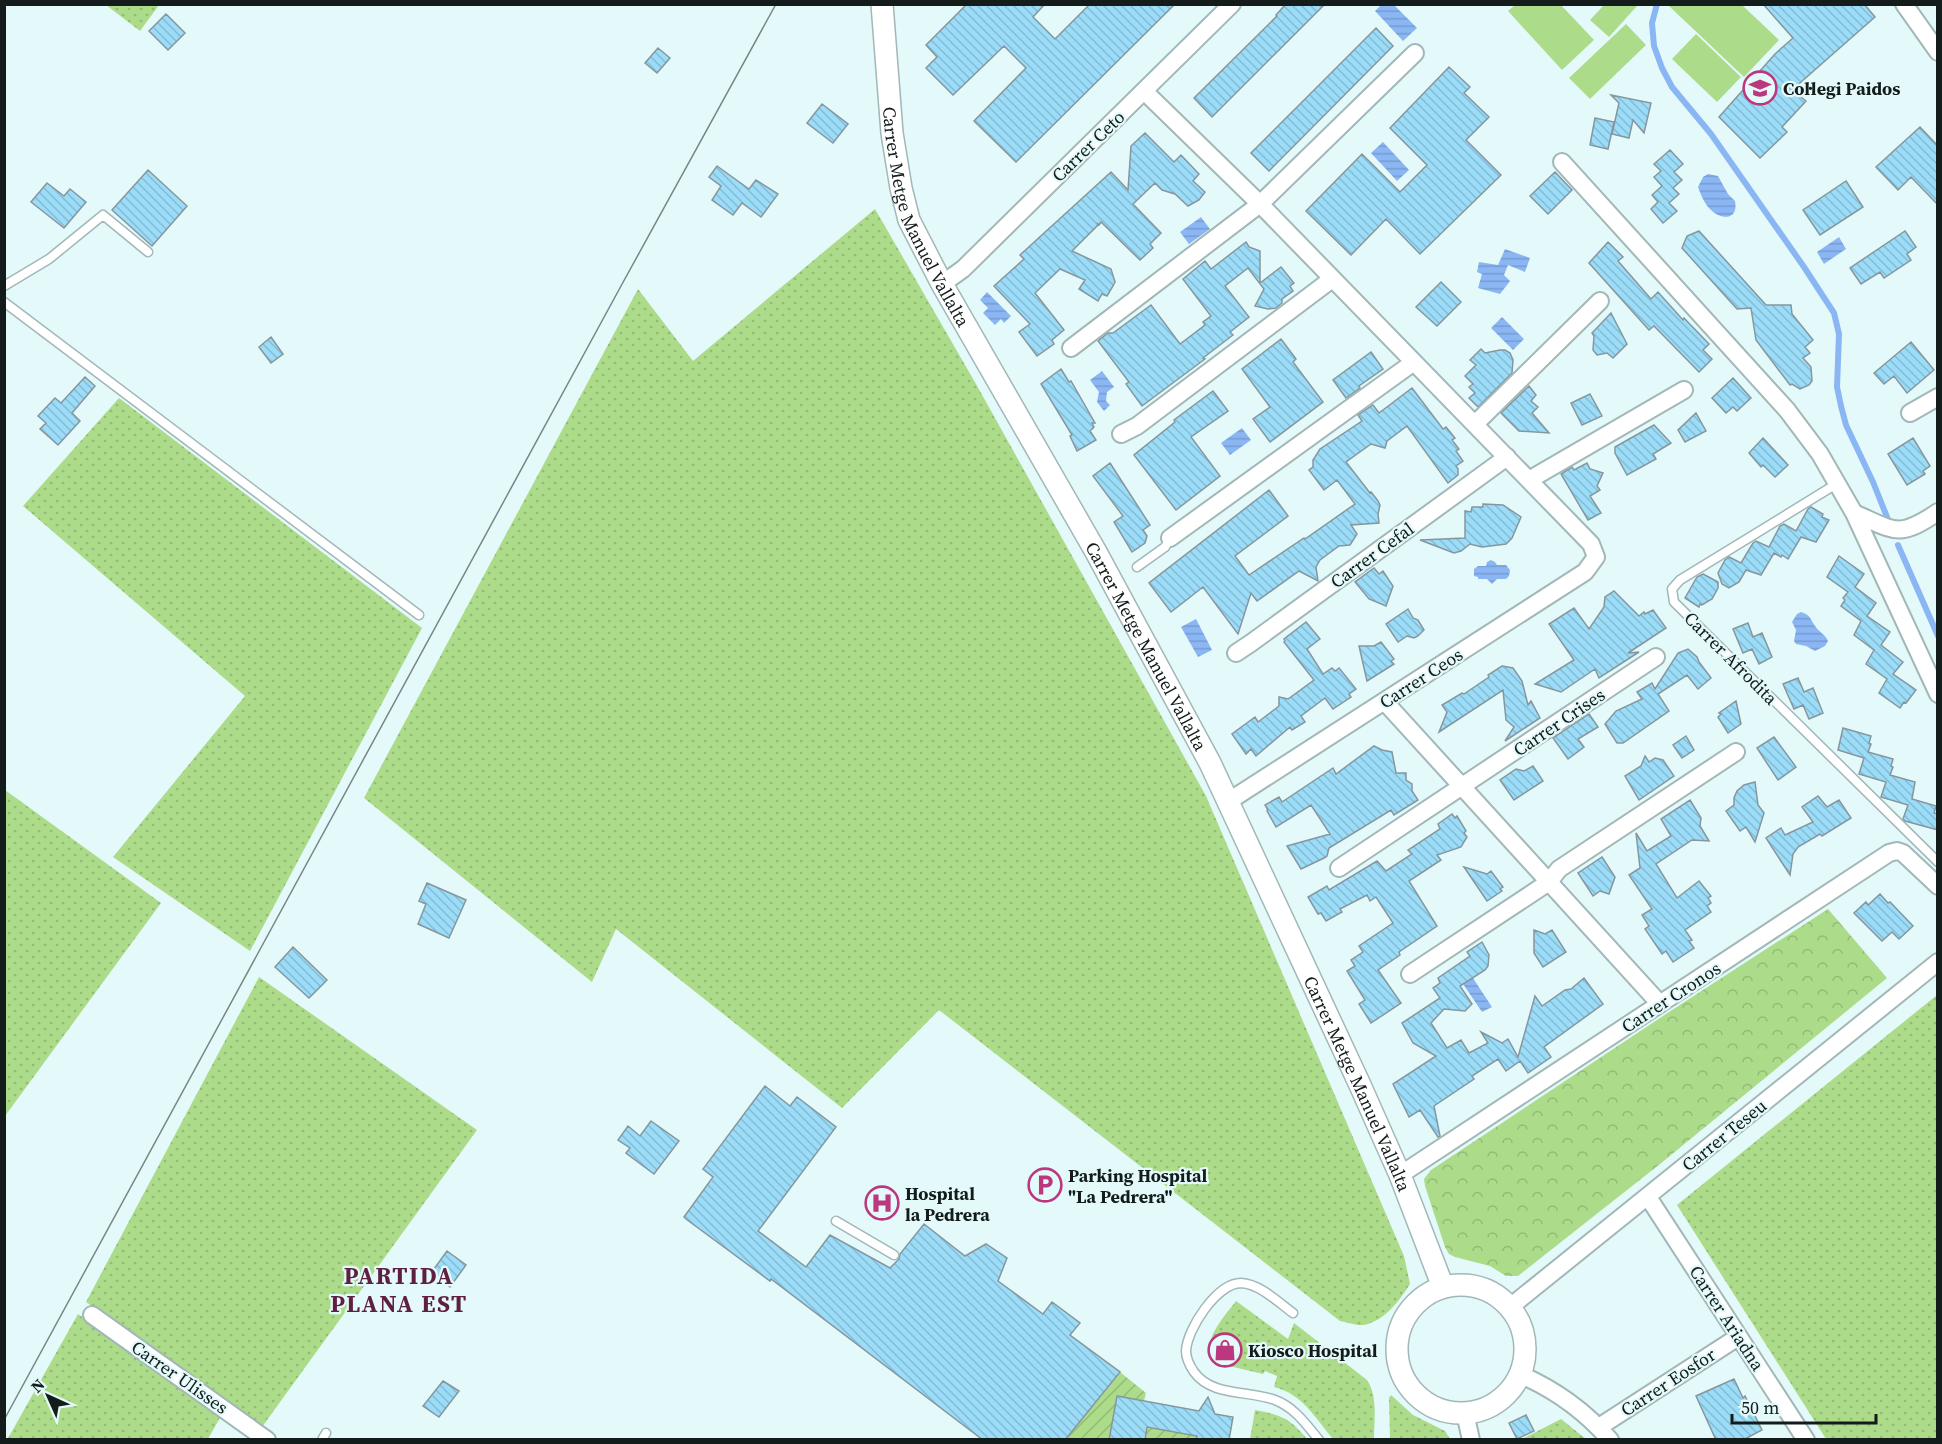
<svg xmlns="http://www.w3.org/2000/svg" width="1942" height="1444" font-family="'Source Serif 4',serif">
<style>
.grass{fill:url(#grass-dots)}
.park{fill:url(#park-crowns)}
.garden{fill:url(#garden-furrows)}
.pitch{fill:#acdb89}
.water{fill:url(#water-rules)}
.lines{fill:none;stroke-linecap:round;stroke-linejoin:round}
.stream{stroke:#8bb6f4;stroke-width:6}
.building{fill:url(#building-back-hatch);stroke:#85969e;stroke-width:1.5}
.service-casing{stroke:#a2b7b7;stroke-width:11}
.minor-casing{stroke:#a2b7b7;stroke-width:20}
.tertiary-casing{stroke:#a2b7b7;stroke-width:24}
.service{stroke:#fff;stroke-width:8}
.minor{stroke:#fff;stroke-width:16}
.tertiary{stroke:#fff;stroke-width:21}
.tram{stroke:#778686;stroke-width:1.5}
.labels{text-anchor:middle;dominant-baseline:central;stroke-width:4.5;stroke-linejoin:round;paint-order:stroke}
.poi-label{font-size:18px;font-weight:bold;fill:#131b1b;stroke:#e4fafa;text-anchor:start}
.street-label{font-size:18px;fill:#131b1b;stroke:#e4fafa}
.district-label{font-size:24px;font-weight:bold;letter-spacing:1.5px;fill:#5f1f40;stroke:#e4fafa}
</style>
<defs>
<pattern id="grass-dots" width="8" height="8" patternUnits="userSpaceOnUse" patternTransform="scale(1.5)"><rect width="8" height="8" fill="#acdb89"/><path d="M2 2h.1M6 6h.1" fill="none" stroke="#93bb76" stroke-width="1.8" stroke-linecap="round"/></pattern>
<pattern id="park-crowns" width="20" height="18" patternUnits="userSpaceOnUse" patternTransform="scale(1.5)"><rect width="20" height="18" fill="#acdb89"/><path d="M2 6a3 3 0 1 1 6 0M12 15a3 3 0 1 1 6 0" fill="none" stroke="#93bb76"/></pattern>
<pattern id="garden-furrows" width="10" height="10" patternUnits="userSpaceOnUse" patternTransform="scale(1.5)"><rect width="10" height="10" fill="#acdb89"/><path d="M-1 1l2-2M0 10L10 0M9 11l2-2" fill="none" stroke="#93bb76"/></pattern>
<pattern id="water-rules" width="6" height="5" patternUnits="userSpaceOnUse" patternTransform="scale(1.5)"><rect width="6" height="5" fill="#8bb6f4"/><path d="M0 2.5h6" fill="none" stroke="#779cd1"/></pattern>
<pattern id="building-back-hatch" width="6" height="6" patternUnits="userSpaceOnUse" patternTransform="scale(1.5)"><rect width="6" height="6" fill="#9bdcf8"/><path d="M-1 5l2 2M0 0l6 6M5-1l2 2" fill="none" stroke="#85bcd4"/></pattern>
</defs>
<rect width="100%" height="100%" fill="#e4fafa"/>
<path class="grass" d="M106,5L159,4V5L140,31Z
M875,209L976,384L1206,796L1404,1256L1410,1284C1399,1301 1386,1320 1364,1325C1357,1326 1347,1322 1340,1321L939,1010L842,1108L616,929L592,982L364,798L638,289L693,361Z
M119,398L422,628L250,951L113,857L245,696L23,506Z
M5,790L161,903L5,1116Z
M259,977L477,1130L262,1427L86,1302Z
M1937,995V1439H1826L1677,1205Z
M1236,1301L1288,1339L1294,1323L1367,1380C1378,1396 1374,1420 1374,1439H1333C1315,1418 1303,1394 1274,1387L1277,1376L1265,1371L1263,1374L1225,1365C1190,1353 1224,1317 1236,1301Z
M78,1314L221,1416L208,1439L7,1440Z
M1391,1395L1413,1415L1445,1431L1450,1439H1390L1389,1398Z
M1255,1410C1281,1415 1290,1418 1307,1439H1250Z
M1561,1419L1586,1439H1522Z"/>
<path class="park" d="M1828,909L1887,978L1660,1164L1518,1276H1506L1490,1266L1455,1257L1449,1254L1445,1247L1425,1186L1424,1179L1431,1170L1669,1012Z"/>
<path class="garden" d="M1120,1372L1146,1393L1144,1401L1117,1396L1109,1439L1065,1440Z
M1147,1427L1197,1436L1196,1439L1145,1440Z"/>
<path class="pitch" d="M1670,4L1742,5L1779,40L1744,77L1669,6Z
M1515,5H1561L1594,40L1562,70L1508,11Z
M1604,5H1635L1637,6L1609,37L1590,20Z
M1626,24L1646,45L1590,99L1569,78Z
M1696,34L1741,77L1717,102L1672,59Z"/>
<path class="water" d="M1382,4L1394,5L1417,28L1403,41L1375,11Z
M1383,142L1409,170L1397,181L1371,153Z
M1708,174L1718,176L1728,194L1735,201C1739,220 1721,221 1710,209C1704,203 1701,195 1698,187L1703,177Z
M1201,217L1210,229L1189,244L1180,232Z
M1839,237L1846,249L1824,264L1817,252Z
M1505,249L1530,258L1525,272L1508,265L1504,275L1510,281L1500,294L1478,288L1482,274L1477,272L1479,262L1498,265Z
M987,292L1011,316L1004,323L1001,319L995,325L983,313L988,308L980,300Z
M1502,317L1524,339L1513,350L1491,328Z
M1102,371L1114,387L1107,392L1106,401L1110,405L1104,411L1097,402L1099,392L1090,380Z
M1242,428L1251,440L1230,455L1221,443Z
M1491,560L1495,562L1497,565H1506L1510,570L1509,576L1506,579H1497L1492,584L1487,579H1478V577L1474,576V569L1478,566H1486L1487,562Z
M1801,612C1811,615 1810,619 1815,626C1819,632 1825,634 1828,641L1825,646L1815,651L1806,646L1796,644L1794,641L1796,630L1792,622L1797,614Z
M1196,619L1212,650L1198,657L1181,627Z
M1467,969L1492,1007L1482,1012L1457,975Z"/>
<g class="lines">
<path class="stream" d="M1657,4L1652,23L1654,46L1662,68L1672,87L1711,134L1804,267L1834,313L1839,334L1837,387L1841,406L1846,425L1873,482L1889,522
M1898,545L1938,636"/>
</g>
<path class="building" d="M967,4H1045L1033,17L1055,39L1090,4H1175L1016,162L974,121L1026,68L1004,46L953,95L926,68L937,57L926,45Z
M1286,4H1325L1212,117L1194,98L1277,16L1276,15Z
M1763,4H1864L1875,17L1792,90L1806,101L1782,127L1787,132L1760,158L1719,117L1775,54L1793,38Z
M166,14L185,33L168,50L149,31Z
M1376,28L1393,46L1269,171L1251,153Z
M658,48L670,58L657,73L645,63Z
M1449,67L1470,87L1464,93L1489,117L1466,140L1501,175L1420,254L1386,219L1351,255L1306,211L1362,154L1400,192L1427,165L1390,128Z
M1611,95L1651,103L1644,133L1633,120L1629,138L1612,134L1619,103Z
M822,104L848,124L833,143L807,123Z
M1595,118L1614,122L1608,149L1590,145Z
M1920,127L1938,146V205L1911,177L1898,190L1876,167Z
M1145,133L1174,162L1181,155L1199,174L1193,181L1205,192L1199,200L1188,206L1175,194L1162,190L1155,183L1133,204L1161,233L1150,244L1153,248L1140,260L1101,222L1099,225L1097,223L1098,225L1072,251L1111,269L1115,282L1113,286L1107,296L1102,294L1098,301L1079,289L1085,280L1060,269L1035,293L1064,330L1052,340L1054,344L1037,356L1019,332L1030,324L994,286L1024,259L1020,255L1111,172L1128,190L1131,146Z
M1670,150L1683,164L1674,172L1682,180L1673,188L1679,194L1669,203L1677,211L1663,223L1651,209L1658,202L1652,195L1662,186L1654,177L1661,171L1654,164Z
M717,166L749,189L756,180L778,194L761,217L742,203L733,215L712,200L721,186L709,177Z
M148,170L187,206L152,246L112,210Z
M1555,172L1572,190L1548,214L1530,196Z
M1846,181L1863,207L1820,235L1803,210Z
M47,183L64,196L70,189L86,202L64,228L31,202Z
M1699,231L1766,305H1791L1792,314L1813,340L1805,347L1810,353L1803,358L1811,367L1812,381L1809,385L1800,389L1792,384L1790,385L1756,340L1751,308L1737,309L1682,248L1687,236Z
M1905,231L1916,247L1907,254L1911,260L1884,278L1880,272L1861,284L1850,268Z
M1246,242L1249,247L1260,251V283L1281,267L1294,283L1290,286L1293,291L1282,299V303L1276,308L1268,309L1255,306L1264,289L1248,268L1225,286L1249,317L1230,332L1233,335L1203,358L1205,359L1142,406L1126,384L1129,382L1098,341L1108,333H1113L1151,305L1180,344L1205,325L1203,322L1211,316L1183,279L1205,261L1211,269Z
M1608,242L1623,257L1618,261L1651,299L1658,292L1683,320L1684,318L1709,344L1703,350L1712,359L1699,372L1654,326L1649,330L1589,263Z
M1441,282L1461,302L1437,326L1416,307Z
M1611,313L1627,344L1613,358L1607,353L1597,355L1593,350L1594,336L1592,333Z
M271,337L283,354L271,363L259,347Z
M1281,339L1296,359L1293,362L1323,402L1270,442L1253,419L1270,407L1242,369Z
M1911,342L1934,370L1907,393L1894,376L1884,384L1874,373Z
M1481,349L1485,353L1500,350H1505L1510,353L1513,360L1512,373L1478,407L1469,398L1475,393L1469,387L1473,384L1465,376L1476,365L1470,360Z
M1371,352L1383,369L1359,386L1360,388L1346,398L1333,380Z
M1061,369L1069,382L1071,381L1095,423H1092L1094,427L1090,431L1096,440L1077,451L1070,436L1072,435L1041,384Z
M85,377L95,386L72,413L80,421L58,445L40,429L46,423L38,416L55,398L61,403Z
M1733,378L1751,398L1737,411L1733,407L1726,413L1712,398Z
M1529,386L1536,395L1531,401L1538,407L1532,413L1549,433L1519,431L1501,413Z
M1412,388L1443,429L1446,427L1455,438L1452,440L1459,449L1456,451L1463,461L1456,466L1458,469V475L1448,483L1407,426L1387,441L1385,448L1371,444L1346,462L1370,493L1371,492L1378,501L1380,505L1378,514L1379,523L1351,525L1357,534L1350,545L1339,546L1320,560L1316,567L1318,581L1299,571L1257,601L1251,593L1238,634L1203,587L1171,612L1149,583L1269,490L1288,516L1235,556L1249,575L1304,538L1305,539L1355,504L1337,480L1324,490L1309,470L1313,467V460L1320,449L1362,421L1358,415L1373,405L1379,413Z
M1213,391L1228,411L1191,437L1220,476L1176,510L1134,455L1175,422L1174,420Z
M1590,394L1602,416L1582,425L1571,403Z
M1696,413L1706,431L1685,442L1678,430Z
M1654,425L1671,443L1653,454L1656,459L1627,475L1615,453V447Z
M1763,438L1788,465L1775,477L1763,465L1761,467L1749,453Z
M1913,438L1930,466L1923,471L1925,474L1907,485L1888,454Z
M1110,463L1150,525L1143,530L1147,536L1145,543L1132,552L1114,522L1123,516L1093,476Z
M1587,463L1590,469L1603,473L1597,486L1600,490L1590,496L1601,513L1588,520L1561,474L1572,467L1574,470Z
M1483,504L1503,505L1521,517L1512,538L1506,544L1482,547L1470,544L1461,551L1454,553L1420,540L1465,538V511L1471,512L1472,507H1483Z
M1811,507L1823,514L1822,517L1829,520L1816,542L1801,537L1788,559L1782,555L1781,557L1774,553L1761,575L1746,570L1739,582L1729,588L1722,584L1718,573L1725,560L1729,557L1741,563L1753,543L1756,541L1769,547L1780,526L1784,524L1796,531L1808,509Z
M1839,556L1864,574L1855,587L1876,603L1867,616L1890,632L1881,645L1903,662L1893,674L1916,690L1906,703L1904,702L1900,708L1879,693L1887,679L1866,664L1874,650L1854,635L1861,621L1841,606L1845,600L1843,598L1848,592L1827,577Z
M1374,568L1379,574L1383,571L1393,586L1386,606L1369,599L1355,582Z
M1703,574L1718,582V588L1712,599L1702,605L1700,604L1699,607L1685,598L1697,577Z
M1614,591L1639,616L1644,612L1645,614L1653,610L1666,628L1628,653L1639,652L1599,678L1595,669L1561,692L1535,684L1574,660L1549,624L1574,608L1589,629L1604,607L1605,597Z
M1408,609L1413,618L1418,620L1424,630L1418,636L1414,638L1407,636L1398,642L1386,624Z
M1306,622L1320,639L1307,649L1323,674L1332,668L1335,671L1339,668L1356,689L1349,694L1351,697L1333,709L1325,698L1301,716L1305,722L1292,730L1290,727L1256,756L1251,749L1246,754L1232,734L1255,717L1258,722L1279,706V697L1288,699L1314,680L1284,642L1285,641L1284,639Z
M1748,623L1753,637L1762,633L1772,657L1759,664L1752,649L1743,653L1733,629Z
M1381,642L1394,659L1391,661L1394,664L1367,681L1359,646H1374Z
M1688,649L1697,657L1699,662L1711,678L1698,689L1687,675L1658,694L1669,711L1623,743H1617L1605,724L1616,711L1642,699L1637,692L1652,683L1655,689L1678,653Z
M1502,666L1513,668L1522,681L1528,705L1531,701L1540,718L1505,741L1514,727L1506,720L1503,690L1439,732L1447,712L1442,705L1462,693L1464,694L1489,677L1488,675Z
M1798,678L1804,692L1813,688L1823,713L1809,719L1803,705L1794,709L1783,684Z
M1736,701L1741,724L1728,733L1718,717L1721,714L1719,713Z
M1589,714L1598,727L1578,739L1584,747L1568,759L1553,738Z
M1843,728L1871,736L1869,743L1871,744L1868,752L1893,759L1891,766L1893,767L1890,775L1915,782L1912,799L1936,806L1934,813L1938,814V830L1905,821L1903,819L1908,805L1881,797L1886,782L1859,774L1864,758L1838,750Z
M1686,736L1694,750L1682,758L1673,745Z
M1774,737L1796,767L1778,780L1757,748Z
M1374,746L1382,750L1392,752L1396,773H1406V780L1412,784V791L1418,800L1394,815L1391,810L1329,848L1327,856L1324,858L1301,869L1287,846L1330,834L1311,805L1276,827L1267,811L1268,810L1265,805L1279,797L1282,802L1333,768L1336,774Z
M1645,756L1649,762L1655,758L1663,760L1674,776L1639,800L1625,776L1641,766Z
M1533,766L1543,781L1514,800L1500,780L1516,769L1524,771Z
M1755,782L1758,805L1764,813L1755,842L1746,827L1740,831L1726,811L1734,805V798L1737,791L1744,785Z
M1818,796L1827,807L1839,800L1851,818L1822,836L1820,834L1798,847L1793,854L1790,875L1766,838L1781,828L1785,835L1813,822L1802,807Z
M1690,800L1701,818L1700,826L1709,841L1692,840L1656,864L1677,898L1699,881L1711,896L1708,898L1711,903L1707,906L1711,912L1685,930L1692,940L1689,941L1694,948L1673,962L1666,951L1662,954L1645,929L1649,926L1642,915L1652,909L1629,875L1640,868L1636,833L1647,851L1671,836L1661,819Z
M1452,814L1455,818L1457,816L1466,831L1464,833L1467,837L1461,847L1437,855L1441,860L1409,881L1437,926L1399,952L1400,955L1378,970L1401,1003L1371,1023L1359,1004L1365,1000L1347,971L1355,966L1351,960L1363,952L1359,946L1393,923L1376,897L1370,901L1367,895L1340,909L1342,912L1326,921L1321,913L1318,914L1308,897L1327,886L1329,890L1377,861L1386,871L1412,854L1408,850L1440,829L1438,824Z
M1602,857L1615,877L1609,894L1600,891L1593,896L1578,873Z
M1464,867L1487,874L1491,871L1503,887L1500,889L1502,891L1487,901Z
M427,883L466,900L449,938L418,924L426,904L419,901Z
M1880,894L1888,903L1890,902L1913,926L1899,939L1892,932L1882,941L1854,913L1866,902L1868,905Z
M1534,930L1545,934L1552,930L1566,952L1543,967L1534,953Z
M1482,942L1489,955L1488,966L1485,970L1460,986L1472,1004L1465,1011L1444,1009L1431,1023L1447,1048L1461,1040L1469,1053L1488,1043L1481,1032L1502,1043L1508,1039L1518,1057L1535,996L1542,1006L1565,990L1571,989L1584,978L1603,1004L1544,1047L1551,1057L1528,1073L1520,1061L1506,1071L1498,1059L1472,1076L1474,1079L1434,1106L1440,1136L1438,1137L1420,1110L1409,1117L1393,1084L1436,1056L1413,1043L1402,1023L1440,998L1433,988L1440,983L1438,978L1470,956L1467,952Z
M293,947L327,980L309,998L275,967Z
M765,1086L790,1106L797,1097L836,1127L758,1231L806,1267L830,1235L890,1268L899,1259L900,1254L924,1224L965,1256L986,1244L1007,1258L998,1281L1043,1314L1052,1302L1080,1323L1070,1335L1120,1372L1065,1440H983L771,1279L770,1281L686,1219L684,1217L713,1177L703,1169Z
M651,1121L679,1141L654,1174L626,1153L630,1148L618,1140L628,1126L640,1136Z
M447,1251L466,1265L450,1287L431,1273Z
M1734,1379L1743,1398L1745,1396L1762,1430L1743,1440H1716L1696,1396Z
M443,1381L459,1391L439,1417L423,1406Z
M1117,1396L1199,1411L1208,1397L1215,1414L1233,1417L1229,1440H1196L1197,1436L1147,1427L1145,1440H1109Z
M1526,1415L1534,1431L1517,1439L1509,1423Z"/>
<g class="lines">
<g class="service-casing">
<path id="service" d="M4,286L49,259L103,215L148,252
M4,302L419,615
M1838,483L1680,580L1672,589L1674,602L1938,862
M1137,567L1165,547L1170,538
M836,1221L894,1255
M1293,1313C1278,1302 1260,1284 1241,1283C1217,1283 1187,1329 1186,1351C1186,1358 1190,1366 1194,1372C1212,1397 1249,1390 1275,1400C1294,1407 1306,1424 1319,1440
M322,1440L326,1433"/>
</g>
<g class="minor-casing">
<path id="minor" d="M1904,4L1938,52
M1144,91L1260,204L1591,544L1596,557L1585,572L1229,801
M1562,162L1787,410L1820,454L1854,513L1938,694
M942,284L963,269L1232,4
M1071,348L1260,204L1415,53
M1910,413L1938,397
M1475,424L1600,301
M1121,434L1137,426L1332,279
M1529,480L1684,390
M1854,513C1895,531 1898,539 1938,512
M1170,538L1414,362
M1236,653L1251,643L1507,457
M1385,702L1660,1004
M1339,868L1656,657
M1410,974L1549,882L1559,869L1736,752
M1400,1175L1889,853L1897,851L1903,853L1938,886
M1648,1197L1806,1440
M1510,1307L1938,962
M92,1315L267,1440
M1519,1374C1554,1389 1585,1411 1610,1440
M1465,1413L1471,1440
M1599,1427L1738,1337"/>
</g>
<g class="tertiary-casing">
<g id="tertiary">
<path id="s1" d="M882,4L892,133L901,188L909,220L942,284L1096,552L1210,763L1360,1085L1400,1175L1443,1287"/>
<circle cx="1461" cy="1349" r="64"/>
</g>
</g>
<use href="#service" class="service"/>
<use href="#minor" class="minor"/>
<use href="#tertiary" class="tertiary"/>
<path class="tram" d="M4,1420L621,286L776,4"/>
</g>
<defs>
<g id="school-ring" transform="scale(1.725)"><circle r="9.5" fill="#e4fafa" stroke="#bb387f" stroke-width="1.5"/><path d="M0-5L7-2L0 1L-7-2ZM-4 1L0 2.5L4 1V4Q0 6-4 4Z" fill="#bb387f"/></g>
<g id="parking-ring" transform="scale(1.725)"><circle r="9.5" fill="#e4fafa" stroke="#bb387f" stroke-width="1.5"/><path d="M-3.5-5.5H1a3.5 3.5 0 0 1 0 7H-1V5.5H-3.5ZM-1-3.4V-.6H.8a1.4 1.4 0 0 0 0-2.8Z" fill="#bb387f"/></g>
<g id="hospital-ring" transform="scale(1.725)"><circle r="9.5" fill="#e4fafa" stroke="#bb387f" stroke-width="1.5"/><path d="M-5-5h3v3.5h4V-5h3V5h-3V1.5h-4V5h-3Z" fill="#bb387f"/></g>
<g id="shop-ring" transform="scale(1.725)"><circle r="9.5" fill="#e4fafa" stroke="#bb387f" stroke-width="1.5"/><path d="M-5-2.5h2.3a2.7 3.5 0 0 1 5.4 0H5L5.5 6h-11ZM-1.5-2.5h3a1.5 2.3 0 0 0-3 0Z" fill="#bb387f"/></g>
</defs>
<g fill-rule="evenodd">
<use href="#school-ring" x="1760" y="88"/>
<use href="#parking-ring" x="1045" y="1185"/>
<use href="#hospital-ring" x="882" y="1203"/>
<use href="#shop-ring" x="1225" y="1350"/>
</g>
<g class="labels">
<g class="poi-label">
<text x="1783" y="88">Col·legi Paidos</text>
<text x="1068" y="1175">Parking Hospital<tspan x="1068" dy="21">"La Pedrera"</tspan></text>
<text x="905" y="1193">Hospital<tspan x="905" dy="21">la Pedrera</tspan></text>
<text x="1248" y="1350">Kiosco Hospital</text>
</g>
<g class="street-label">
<text transform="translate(1088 146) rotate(-44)">Carrer Ceto</text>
<text stroke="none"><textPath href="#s1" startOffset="220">Carrer Metge Manuel Vallalta</textPath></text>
<text transform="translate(1372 555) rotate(-36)">Carrer Cefal</text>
<text stroke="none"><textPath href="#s1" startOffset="706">Carrer Metge Manuel Vallalta</textPath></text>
<text transform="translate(1731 658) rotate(45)">Carrer Afrodita</text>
<text transform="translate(1421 678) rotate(-33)">Carrer Ceos</text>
<text transform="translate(1559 722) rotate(-34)">Carrer Crises</text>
<text transform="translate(1671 997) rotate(-33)">Carrer Cronos</text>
<text stroke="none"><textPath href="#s1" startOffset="1192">Carrer Metge Manuel Vallalta</textPath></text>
<text transform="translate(1724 1135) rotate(-39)">Carrer Teseu</text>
<text transform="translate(1727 1318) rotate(57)">Carrer Ariadna</text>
<text transform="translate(180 1377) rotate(35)">Carrer Ulisses</text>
<text transform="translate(1668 1382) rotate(-33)">Carrer Eosfor</text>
</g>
<g class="district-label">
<text x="399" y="1275">PARTIDA<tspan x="399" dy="28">PLANA EST</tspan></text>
</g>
</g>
<rect width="1942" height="1444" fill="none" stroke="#131b1b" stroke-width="12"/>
<g transform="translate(48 1396) rotate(315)" stroke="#e4fafa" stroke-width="4.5" paint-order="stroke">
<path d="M0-4.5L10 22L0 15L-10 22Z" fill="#131b1b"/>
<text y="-9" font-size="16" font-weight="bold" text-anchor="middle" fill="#131b1b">N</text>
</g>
<path d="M1732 1414v9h144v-9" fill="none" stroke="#131b1b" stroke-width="3"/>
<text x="1741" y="1414" font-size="18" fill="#131b1b" stroke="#e4fafa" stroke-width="4.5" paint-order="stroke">50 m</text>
</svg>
